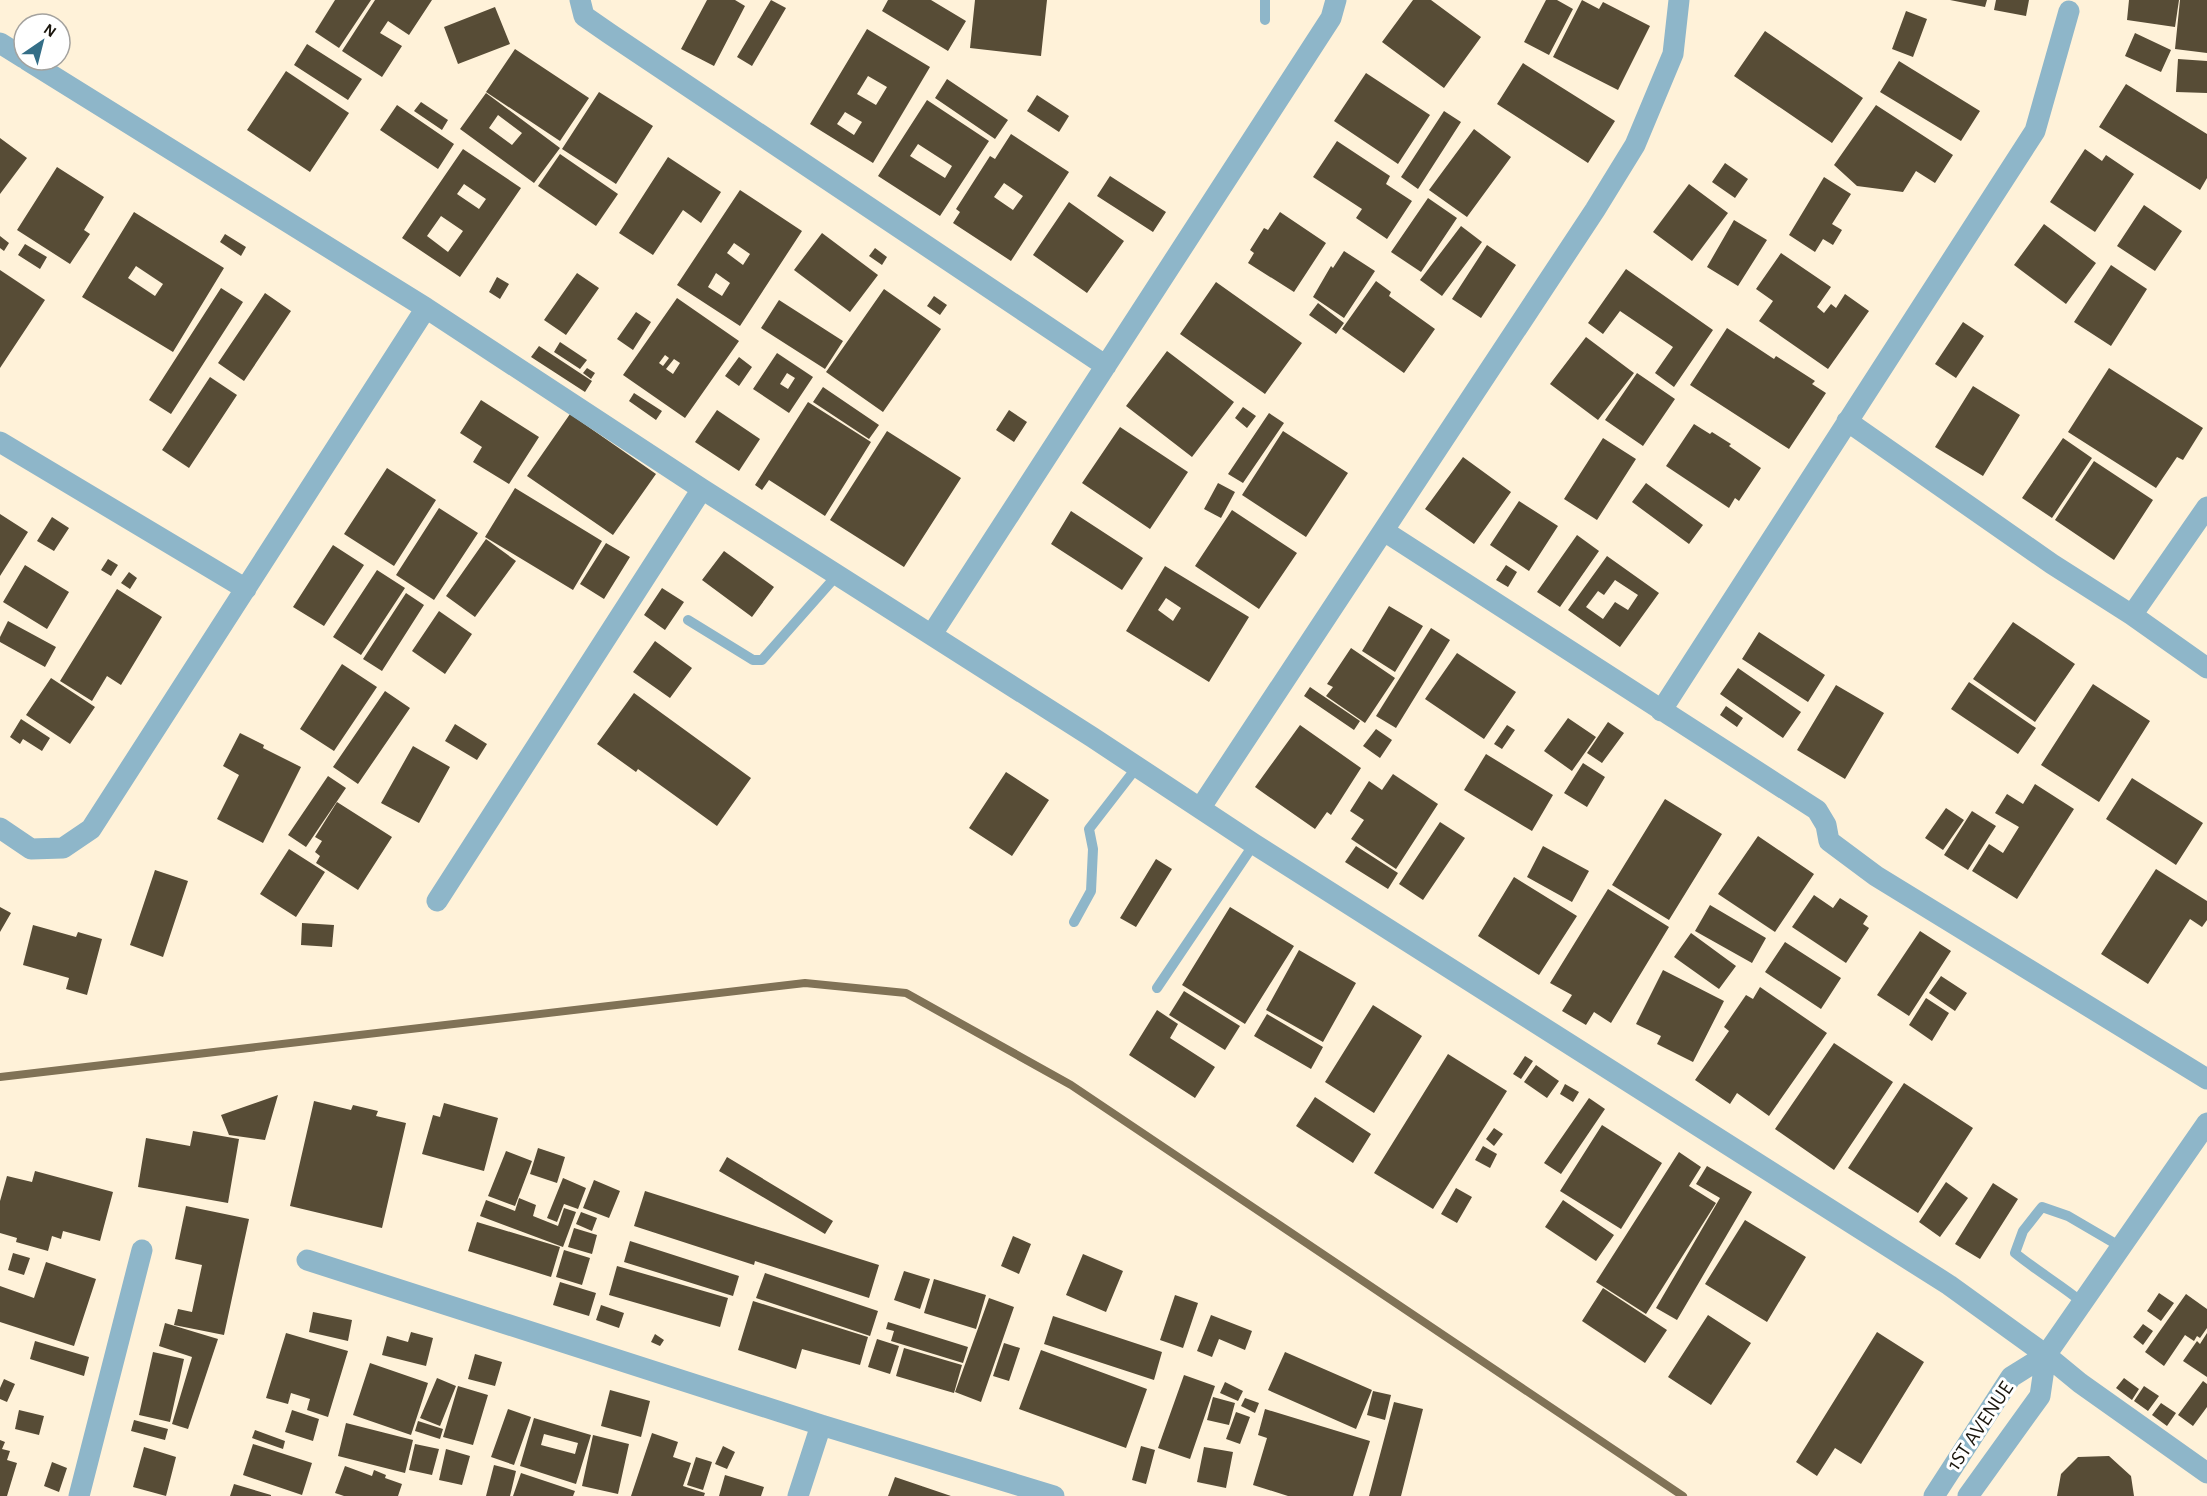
<svg xmlns="http://www.w3.org/2000/svg" width="2207" height="1496" font-family="'Alegreya Sans',sans-serif">
<style>
.lines{fill:none;stroke-linecap:round;stroke-linejoin:round}
.stream{stroke:#807256;stroke-width:8}
.building{fill:#574c36;fill-rule:evenodd}
.service{stroke:#8eb6c9;stroke-width:10}
.minor{stroke:#8eb6c9;stroke-width:21}
.labels{text-anchor:middle;dominant-baseline:central;stroke-width:6;stroke-linejoin:round;paint-order:stroke}
.street-label{font-size:21px;fill:#1b160d;stroke:#fff}
</style>
<rect width="100%" height="100%" fill="#fff2d9"/>
<g class="lines">
<path class="stream" d="M0,1077L805,983L906,993L1071,1085L1683,1496"/>
</g>
<path class="building" d="M335,0H371L339,48L315,32Z
M375,0H432L409,35L388,21L380,33L402,46L382,77L342,51Z
M707,0H735L745,6L714,66L681,49Z
M771,0L786,8L752,66L737,57Z
M888,0H931L966,21L948,51L882,11Z
M975,0H1047L1041,56L970,48Z
M1413,0H1431L1481,37L1444,88L1382,42Z
M1546,0H1557L1573,9L1549,55L1524,42Z
M1582,0L1599,9L1603,2L1650,26L1618,90L1553,57Z
M1950,0H1987L1985,7Z
M1996,0H2029L2026,16L1994,10Z
M2129,0H2179L2175,27L2127,20Z
M2180,0H2207V53L2175,49Z
M495,7L510,44L458,64L444,27Z
M1906,11L1927,19L1913,57L1892,49Z
M867,29L930,67L873,163L810,124ZM868,76L887,87L876,105L857,94ZM845,112L862,122L854,135L837,124Z
M1765,31L1863,98L1832,143L1734,76Z
M2135,33L2171,50L2161,72L2125,56Z
M307,44L362,79L348,100L294,65Z
M515,49L589,98L560,141L486,92Z
M2178,59L2207,61V93L2176,92Z
M1899,61L1980,111L1961,141L1880,92Z
M1523,63L1615,121L1588,163L1497,104Z
M286,71L349,113L310,172L247,130Z
M1366,73L1430,115L1398,164L1334,121Z
M947,79L1008,120L995,139L935,98Z
M2126,84L2207,134V178L2200,190L2099,127Z
M599,92L653,126L616,184L562,149Z
M486,93L560,148L534,183L460,129ZM498,115L522,133L512,145L489,128Z
M1037,95L1069,116L1059,132L1027,111Z
M927,100L989,141L940,216L878,176ZM918,144L952,166L945,178L910,156Z
M421,102L448,120L442,130L414,111Z
M397,105L454,144L438,169L380,130Z
M1876,105L1953,155L1935,183L1916,171L1903,192L1857,186L1834,165Z
M1444,111L1461,122L1418,189L1401,177Z
M1474,129L1511,157L1467,217L1429,190Z
M1011,134L1069,172L1011,261L953,223L960,212L956,209L990,156L995,159ZM1004,183L1023,196L1013,210L994,197Z
M0,138L27,158L0,194Z
M1337,141L1390,176L1386,184L1412,201L1387,239L1356,218L1362,209L1313,177Z
M463,149L521,188L460,277L402,238ZM464,184L486,199L479,209L457,194ZM441,216L463,231L448,252L427,236Z
M2085,149L2102,161L2106,155L2134,174L2095,232L2050,202Z
M560,154L618,194L596,226L538,186Z
M668,157L721,192L701,223L683,210L653,255L619,233Z
M1725,163L1748,179L1735,198L1712,182Z
M57,167L104,197L84,230L90,234L70,264L17,230Z
M1110,176L1166,212L1153,232L1097,196Z
M1824,177L1851,194L1832,224L1842,230L1833,245L1823,239L1815,252L1789,235Z
M1689,184L1728,213L1692,261L1653,232Z
M740,190L802,231L740,326L677,285ZM734,243L750,254L743,265L727,253ZM716,273L730,283L722,296L708,287Z
M1428,198L1457,218L1421,272L1391,252Z
M1069,202L1124,241L1087,293L1033,255Z
M2144,205L2182,231L2155,271L2117,246Z
M134,212L224,268L173,352L82,297ZM136,266L163,284L155,296L128,278Z
M1280,212L1326,243L1294,292L1248,263L1254,253L1250,250L1264,228L1268,230Z
M1734,220L1767,240L1738,286L1707,267Z
M2044,224L2096,263L2066,304L2014,265Z
M1461,226L1482,242L1442,296L1420,280Z
M822,233L878,275L850,312L794,270Z
M225,234L246,247L241,256L220,242Z
M0,236L9,243L4,251L0,248Z
M25,244L47,257L40,269L18,255Z
M1487,245L1516,265L1481,318L1452,299Z
M875,248L887,257L882,265L869,256Z
M1344,251L1375,271L1344,318L1313,297L1331,266L1333,268Z
M1781,253L1831,287L1817,307L1824,313L1831,304L1836,308L1845,294L1869,311L1828,369L1759,321L1773,301L1756,289Z
M2111,265L2147,289L2111,346L2074,322Z
M1626,269L1713,330L1674,387L1655,373L1673,347L1620,311L1603,334L1588,323Z
M0,270L45,300L0,368Z
M577,273L599,288L566,335L544,320Z
M497,277L509,284L500,299L489,292Z
M1376,281L1391,292L1389,296L1435,329L1404,373L1342,329Z
M1216,282L1302,343L1265,394L1180,334Z
M221,288L243,302L171,414L149,400Z
M884,289L941,329L883,412L826,372Z
M265,293L291,311L244,381L218,363Z
M934,296L947,305L940,315L927,306Z
M677,298L739,341L685,418L623,375ZM665,355L669,358L663,366L659,363ZM674,359L680,363L673,374L666,369Z
M779,300L843,341L825,369L761,328Z
M1318,303L1344,323L1336,334L1309,315Z
M636,312L651,322L633,350L617,339Z
M1963,322L1984,336L1956,378L1935,364Z
M1727,328L1774,359L1776,356L1815,381L1812,384L1826,393L1789,449L1690,385Z
M1586,337L1634,373L1598,420L1550,384Z
M560,342L587,360L580,369L554,352Z
M539,346L592,381L585,392L531,357Z
M1167,351L1234,402L1192,457L1126,406Z
M777,353L813,377L789,413L753,389ZM787,373L795,378L788,389L780,384Z
M739,357L752,367L739,386L725,376Z
M587,368L595,373L591,379L583,373Z
M2109,368L2203,428L2183,460L2177,457L2156,488L2068,432Z
M1637,373L1675,399L1643,446L1605,420Z
M210,377L237,395L189,468L162,450Z
M1973,386L2020,415L1983,476L1935,447Z
M823,387L879,425L869,439L813,402Z
M634,393L662,411L656,420L629,401Z
M481,400L539,437L509,484L473,462L482,447L460,433Z
M808,402L871,442L825,516L769,480L762,490L755,485Z
M1243,407L1256,416L1247,428L1235,418Z
M717,410L760,439L739,471L695,442Z
M1009,410L1027,422L1014,442L996,430Z
M1269,413L1284,423L1243,483L1228,474Z
M570,414L656,474L613,535L527,476Z
M1694,424L1710,434L1712,432L1731,444L1729,446L1761,468L1739,501L1735,498L1729,508L1666,466Z
M1120,427L1188,472L1150,529L1082,483Z
M887,431L961,478L904,567L830,520Z
M1283,431L1348,473L1306,537L1242,495Z
M1603,438L1636,459L1597,520L1564,499Z
M2063,438L2092,458L2052,518L2022,498Z
M1463,457L1511,492L1474,544L1425,509Z
M2094,461L2153,500L2114,560L2055,520Z
M387,468L436,500L394,566L344,534Z
M1218,483L1235,492L1221,518L1204,509Z
M1646,483L1703,525L1689,544L1632,502Z
M515,488L602,541L573,590L485,537Z
M1519,501L1558,526L1529,571L1490,545Z
M439,508L478,533L434,600L396,575Z
M1232,510L1297,553L1259,609L1195,566Z
M1071,511L1143,558L1122,590L1051,544Z
M0,514L28,532L0,576Z
M52,517L69,528L54,551L37,541Z
M1577,535L1599,551L1560,607L1537,592Z
M486,539L516,561L475,617L446,596Z
M606,543L630,557L604,599L580,584Z
M333,545L364,565L324,626L293,607Z
M724,551L774,587L752,617L702,580Z
M1607,556L1659,593L1620,647L1568,610ZM1615,580L1638,595L1628,610L1615,602L1603,619L1586,607L1598,591L1604,595Z
M108,559L118,565L111,576L101,570Z
M25,565L69,592L47,629L3,602Z
M1506,565L1517,572L1508,587L1496,580Z
M1165,566L1249,617L1209,682L1126,631ZM1166,598L1181,608L1173,621L1158,610Z
M377,570L405,588L361,655L333,637Z
M129,572L137,578L130,589L121,583Z
M662,588L684,602L665,630L644,615Z
M117,589L162,617L121,685L107,676L92,701L60,681Z
M406,593L424,605L382,671L363,659Z
M1389,606L1423,626L1395,672L1362,651Z
M439,611L472,634L445,674L412,651Z
M8,621L56,647L45,667L0,642V637Z
M2013,622L2075,664L2035,722L1973,679Z
M1431,628L1450,640L1396,728L1376,716Z
M1759,632L1825,675L1808,702L1742,659Z
M655,641L692,668L670,698L633,672Z
M1351,648L1395,678L1365,723L1326,696L1333,687L1327,684Z
M1457,653L1516,692L1484,739L1425,699Z
M342,664L377,687L334,751L300,729Z
M1738,668L1801,712L1783,738L1720,694Z
M51,678L95,707L70,744L26,715Z
M1969,682L2036,728L2018,754L1951,709Z
M2093,684L2150,721L2099,802L2041,765Z
M1836,685L1884,713L1845,779L1797,750Z
M1310,687L1360,721L1354,730L1304,696Z
M385,691L410,708L358,784L333,767Z
M634,693L751,778L717,826L638,769L636,772L597,744Z
M1726,706L1743,718L1737,727L1720,715Z
M1568,718L1596,737L1572,771L1544,751Z
M21,719L50,738L42,751L23,739L20,744L10,737Z
M1608,722L1624,733L1602,763L1587,753Z
M455,724L487,744L477,760L445,741Z
M1300,725L1361,768L1331,815L1327,812L1315,829L1255,787Z
M1507,725L1515,730L1502,749L1494,744Z
M1376,729L1392,740L1380,758L1363,746Z
M240,733L264,745L263,748L301,767L263,843L217,819L239,775L223,766Z
M413,746L450,767L419,823L381,803Z
M1486,754L1553,795L1532,831L1464,790Z
M1583,763L1605,777L1587,807L1564,793Z
M1006,772L1049,800L1012,856L969,828Z
M1393,774L1438,804L1396,869L1351,839L1364,820L1350,811L1369,781L1382,790Z
M328,776L346,788L306,847L288,835Z
M2132,778L2203,823L2176,865L2106,819Z
M2035,784L2074,809L2017,899L1972,871L1989,844L2003,853L2019,827L1995,813L2007,794L2023,804Z
M1665,799L1722,834L1669,920L1612,885Z
M337,802L392,837L358,890L316,863L320,856L315,852L322,841L315,837Z
M1946,808L1964,820L1943,850L1925,838Z
M1972,811L1996,826L1968,870L1944,855Z
M1440,822L1465,838L1423,900L1399,884Z
M1758,836L1814,874L1775,932L1718,894Z
M1356,846L1398,873L1388,889L1345,862Z
M1543,846L1589,871L1572,902L1527,877Z
M289,849L325,872L296,917L260,894Z
M1156,859L1172,869L1136,927L1120,918Z
M2156,869L2207,901V920L2202,927L2190,919L2148,984L2101,954Z
M155,870L188,881L163,957L130,945Z
M1514,877L1577,916L1539,975L1478,936Z
M1608,889L1669,927L1611,1023L1594,1012L1586,1025L1562,1011L1572,995L1550,983Z
M1814,895L1833,908L1840,898L1868,916L1863,924L1869,928L1846,963L1792,927Z
M1710,905L1766,938L1752,963L1695,931Z
M0,907L11,913L0,932Z
M1230,907L1294,946L1245,1024L1182,985Z
M302,923L334,925L332,947L301,945Z
M33,925L76,937L78,932L102,939L87,995L66,989L69,978L23,965Z
M1920,931L1951,951L1909,1016L1877,995Z
M1691,933L1736,966L1719,989L1674,957Z
M1785,942L1841,978L1821,1009L1765,972Z
M1299,950L1356,983L1323,1042L1266,1010Z
M1663,970L1724,1001L1693,1062L1657,1044L1661,1036L1636,1024Z
M1941,976L1967,993L1955,1011L1929,993Z
M1760,987L1827,1033L1769,1116L1737,1093L1730,1104L1695,1080L1729,1031L1724,1027L1746,995L1753,999Z
M1184,991L1240,1026L1225,1050L1169,1015Z
M1926,998L1949,1013L1932,1041L1909,1025Z
M1373,1005L1422,1036L1374,1113L1325,1082Z
M1157,1010L1178,1024L1170,1038L1215,1067L1195,1098L1129,1055Z
M1267,1014L1323,1047L1311,1069L1254,1036Z
M1834,1043L1893,1082L1834,1170L1775,1129Z
M1448,1054L1507,1091L1433,1209L1374,1173Z
M1525,1056L1533,1061L1521,1079L1513,1074Z
M1536,1065L1559,1081L1547,1098L1524,1082Z
M1904,1083L1973,1128L1918,1213L1848,1168Z
M1565,1084L1579,1092L1573,1102L1560,1094Z
M278,1095L265,1140L229,1135L221,1115Z
M1315,1097L1371,1134L1353,1163L1296,1126Z
M1589,1098L1605,1109L1561,1174L1544,1163Z
M314,1101L351,1110L353,1105L378,1111L376,1116L406,1123L382,1228L290,1206Z
M444,1103L498,1118L484,1171L422,1154L433,1115L440,1117Z
M1602,1125L1662,1163L1621,1229L1560,1191Z
M1494,1128L1503,1134L1494,1146L1486,1139Z
M193,1131L239,1139L228,1203L138,1187L146,1138L190,1146Z
M1483,1146L1497,1154L1490,1168L1475,1160Z
M538,1148L565,1157L557,1183L530,1174Z
M506,1151L532,1161L515,1206L488,1196Z
M1679,1152L1701,1167L1689,1186L1716,1203L1646,1314L1596,1282Z
M727,1157L833,1221L825,1234L719,1171Z
M1707,1166L1752,1192L1677,1320L1656,1308L1720,1198L1696,1184Z
M35,1171L113,1192L100,1241L63,1231L61,1239L52,1236L48,1251L16,1242L17,1238L0,1233V1201L7,1176L32,1182Z
M563,1178L586,1188L578,1209L564,1204L557,1222L547,1218Z
M594,1180L620,1191L609,1218L583,1208Z
M1946,1182L1968,1198L1940,1237L1919,1222Z
M1993,1183L2018,1199L1980,1259L1955,1244Z
M1456,1188L1472,1197L1457,1223L1441,1214Z
M645,1191L879,1265L869,1298L755,1261L754,1265L634,1226Z
M519,1198L536,1205L533,1216L558,1226L564,1208L576,1212L563,1247L480,1216L486,1200L515,1211Z
M1563,1200L1614,1235L1596,1261L1545,1227Z
M186,1206L249,1219L224,1335L174,1325L178,1309L192,1312L202,1265L175,1259Z
M581,1212L597,1218L592,1231L576,1224Z
M1745,1220L1806,1257L1767,1322L1705,1284Z
M477,1222L560,1247L551,1277L468,1251Z
M574,1228L597,1235L592,1254L568,1247Z
M1013,1236L1031,1244L1019,1274L1001,1266Z
M630,1241L739,1276L733,1296L624,1262Z
M564,1250L590,1258L582,1285L556,1277Z
M13,1253L30,1258L24,1275L8,1270Z
M1083,1254L1123,1271L1106,1312L1066,1295Z
M46,1262L96,1279L74,1346L0,1322V1286L34,1298Z
M617,1266L728,1298L720,1327L609,1295Z
M904,1271L930,1279L920,1309L894,1300Z
M765,1273L878,1311L870,1336L756,1298Z
M934,1279L986,1295L976,1329L924,1313Z
M560,1282L596,1293L589,1316L553,1305Z
M1603,1288L1667,1330L1645,1363L1582,1321Z
M2159,1293L2174,1303L2161,1321L2147,1311Z
M2186,1294L2207,1309V1328L2200,1338L2197,1336L2194,1341L2185,1335L2164,1366L2145,1352Z
M1175,1295L1198,1303L1183,1348L1160,1340Z
M989,1298L1014,1307L981,1402L955,1392Z
M753,1301L868,1337L860,1365L802,1349L796,1369L738,1350Z
M601,1305L624,1313L619,1328L596,1320Z
M313,1312L352,1320L348,1341L309,1332Z
M1211,1315L1252,1331L1245,1350L1219,1339L1212,1357L1197,1351Z
M1708,1315L1751,1343L1711,1405L1668,1377Z
M1053,1316L1162,1352L1154,1380L1044,1344Z
M888,1322L968,1347L963,1363L891,1341L894,1331L886,1329Z
M165,1323L218,1339L188,1429L172,1424L192,1357L159,1346Z
M2143,1324L2153,1331L2143,1345L2133,1337Z
M411,1332L433,1338L426,1366L382,1355L387,1336L408,1342Z
M1877,1332L1924,1362L1861,1464L1835,1448L1817,1476L1796,1462Z
M286,1333L348,1351L328,1417L307,1410L310,1399L291,1393L288,1404L266,1398Z
M2207,1333V1377L2183,1361L2197,1341L2200,1344Z
M655,1334L664,1340L660,1346L651,1342Z
M877,1339L899,1346L890,1374L868,1367Z
M35,1341L89,1357L84,1376L30,1359Z
M1004,1343L1020,1348L1009,1381L993,1376Z
M904,1348L962,1365L954,1393L896,1376Z
M1041,1350L1147,1389L1126,1448L1019,1409Z
M153,1352L184,1359L170,1422L139,1415Z
M1285,1352L1372,1390L1356,1429L1268,1390Z
M475,1354L502,1362L495,1386L468,1379Z
M370,1363L428,1383L411,1435L353,1415Z
M1184,1375L1215,1386L1190,1459L1158,1448Z
M437,1378L456,1386L440,1426L420,1418Z
M2124,1378L2139,1389L2132,1400L2116,1388Z
M4,1379L15,1384L7,1402L0,1399V1388Z
M2203,1381L2207,1384V1407L2193,1426L2178,1415Z
M1225,1382L1243,1391L1238,1401L1220,1393Z
M458,1386L488,1395L473,1445L443,1437Z
M2144,1386L2159,1396L2148,1411L2134,1401Z
M610,1390L650,1401L641,1437L601,1426Z
M1373,1391L1391,1395L1385,1420L1367,1415Z
M1213,1397L1235,1403L1229,1425L1207,1420Z
M1245,1398L1259,1403L1255,1413L1241,1406Z
M1394,1402L1423,1409L1401,1496H1369Z
M2161,1403L2176,1413L2167,1426L2152,1415Z
M508,1409L531,1417L514,1465L491,1457Z
M1265,1409L1370,1441L1353,1496H1288L1253,1485L1267,1438L1258,1435Z
M19,1410L44,1416L39,1435L15,1429Z
M292,1410L319,1419L313,1441L285,1432Z
M1236,1412L1250,1417L1240,1444L1226,1439Z
M534,1418L591,1435L576,1484L520,1466ZM544,1434L578,1443L575,1454L541,1445Z
M134,1420L168,1429L165,1440L131,1431Z
M418,1421L443,1429L440,1439L415,1431Z
M346,1423L413,1440L405,1473L338,1456Z
M255,1430L285,1441L283,1449L252,1438Z
M652,1433L678,1442L673,1457L691,1463L683,1486L705,1493L704,1496H631Z
M593,1435L629,1444L618,1494L582,1486Z
M0,1440L5,1442L2,1449L10,1451L7,1460L17,1463L7,1496H0Z
M253,1444L312,1463L302,1495L243,1475Z
M415,1444L439,1449L432,1475L409,1470Z
M723,1446L735,1452L727,1469L715,1464Z
M1141,1446L1155,1450L1146,1484L1132,1480Z
M144,1447L176,1457L166,1496L133,1487Z
M1204,1447L1233,1452L1226,1488L1197,1482Z
M446,1449L470,1456L462,1485L439,1480Z
M2109,1456L2131,1476L2134,1496H2057L2061,1474L2078,1457Z
M696,1457L712,1462L703,1490L687,1485Z
M52,1462L67,1468L59,1492L44,1486Z
M494,1465L516,1471L510,1496H486Z
M345,1466L372,1476L374,1470L386,1475L385,1478L402,1484L398,1496H344L335,1493Z
M521,1473L575,1491L573,1496H513Z
M725,1475L764,1487L761,1496H719Z
M895,1477L951,1496H888Z
M234,1484L271,1495V1496H230Z"/>
<g class="lines">
<path class="service" d="M1265,0V20
M688,620L753,660H762L838,574
M1074,922L1091,891L1093,849L1089,829L1137,767
M1157,988L1254,844
M2083,1303C2061,1285 2037,1271 2015,1253L2023,1231L2042,1207L2068,1216L2121,1247"/>
<path class="minor" d="M580,0L584,16L610,34L1106,366
M0,43L24,58
M27,60L426,308L702,489L1092,737L1254,844L1949,1285L2046,1355L2080,1383L2207,1473
M1847,421L2052,564L2132,615L2207,668
M0,442L246,589
M1384,531L1817,810L1826,825L1829,841L1876,876L2207,1079
M2132,615L2207,507
M932,634L1331,18L1336,0
M1661,711L2035,131L2069,11
M1201,807L1595,210L1635,145L1673,54L1679,0
M0,828L31,849L63,848L91,829L426,308
M437,901L702,489
M307,1260L821,1425L1054,1496
M79,1496L142,1250
M798,1496L821,1425
M1934,1496L2011,1377L2046,1355L2207,1123
M1968,1496L2040,1396L2046,1355"/>
</g>
<g class="labels">
<g class="street-label">
<text transform="translate(1980 1426) rotate(-56)">1ST AVENUE</text>
</g>
</g>
<g transform="translate(42 42) rotate(35)"><circle r="28" fill="#ffffff" stroke="#a4a29e" stroke-width="1.5"/>
<path d="M0-4.5L10 22L0 15L-10 22Z" fill="#346e87"/>
<text y="-9" font-size="16" font-weight="bold" text-anchor="middle" fill="#1b160d">N</text>
</g>
</svg>
